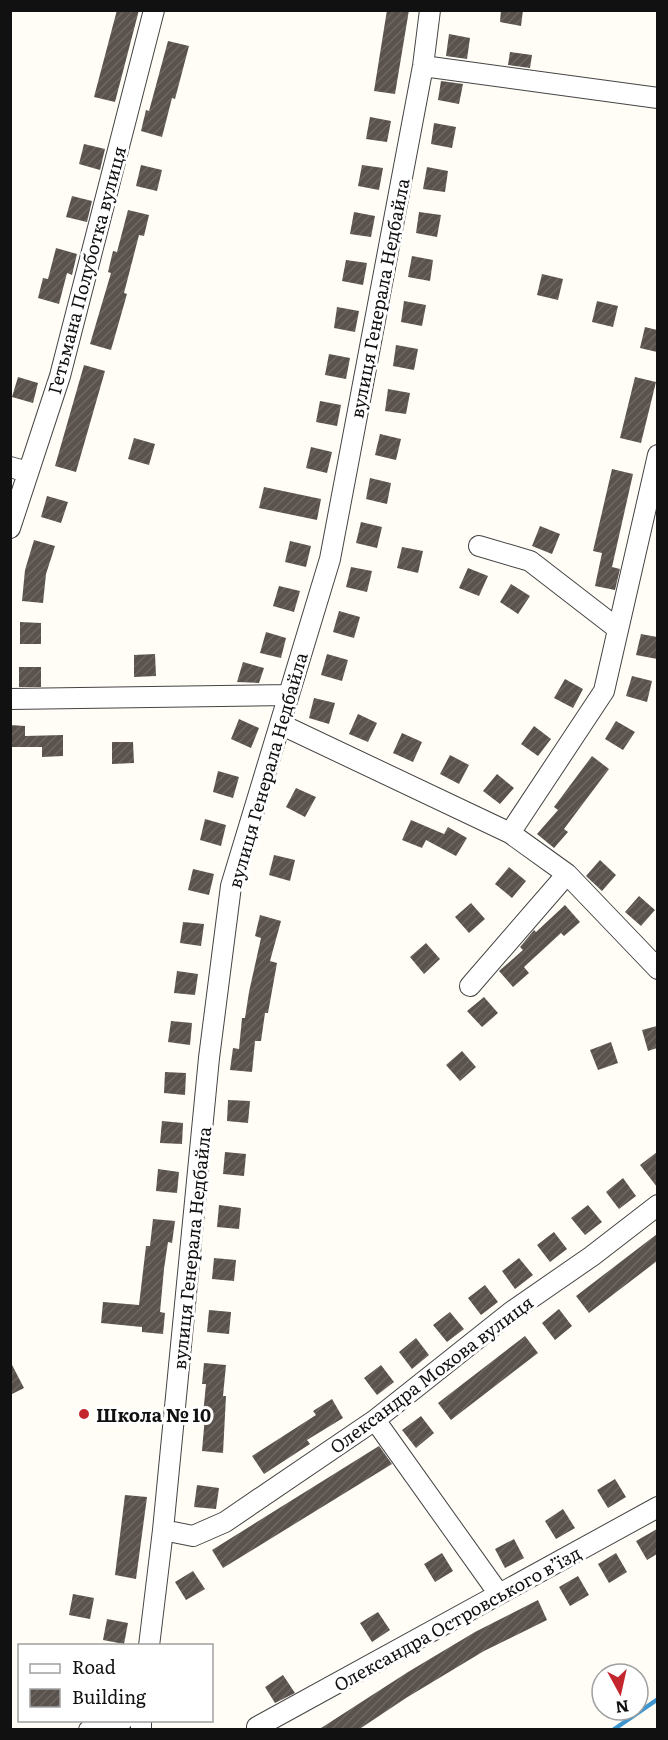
<svg xmlns="http://www.w3.org/2000/svg" width="668" height="1740" font-family="Literata,serif">
<style>
.lines{fill:none;stroke-linecap:round;stroke-linejoin:round}
.stream{stroke:#3f96cf;stroke-width:4.5}
.building{fill:url(#building-hatch)}
.minor-casing{stroke:#444;stroke-width:22}
.minor{stroke:#fff;stroke-width:20}
.poi-dot{fill:#c4262e;stroke:#fff;stroke-width:2}
.labels{text-anchor:middle;dominant-baseline:central;stroke-width:6;stroke-linejoin:round;paint-order:stroke}
.street-label{font-size:18px;fill:#111;stroke:#fff}
.poi-label{font-size:18px;font-weight:bold;fill:#111;stroke:#fff;text-anchor:start}
</style>
<defs>
<pattern id="building-hatch" width="6" height="6" patternUnits="userSpaceOnUse" patternTransform="scale(1.5)"><rect width="6" height="6" fill="#5a524d"/><path d="M-1 1l2-2M0 6l6-6M5 7l2-2" fill="none" stroke="#6d6662"/></pattern>
</defs>
<rect width="100%" height="100%" fill="#fffdf5"/>
<g class="lines">
<path class="stream" d="M613,1730L658,1699"/>
</g>
<path class="building" d="M117,10H139L115,102L94,97Z
M387,10H409L395,94L374,91Z
M501,10H523L521,26L500,22Z
M449,34L470,38L467,59L446,56Z
M168,41L189,46L175,99L172,98L162,137L141,131L146,110L149,111Z
M510,52L532,55L530,68L508,65Z
M441,81L463,84L459,104L438,100Z
M370,117L391,121L387,142L366,139Z
M434,123L456,127L452,148L431,144Z
M84,144L105,149L100,170L79,164Z
M141,165L162,170L157,191L136,186Z
M362,165L383,168L379,190L358,186Z
M427,167L448,171L445,192L423,189Z
M72,196L92,201L87,222L66,217Z
M128,210L149,215L144,236L139,235L124,293L127,294L111,350L90,344L111,273L108,272L113,251L117,252Z
M354,212L375,216L371,237L350,234Z
M419,212L441,215L437,237L416,233Z
M56,248L77,254L72,275L67,273L59,304L38,298L43,278L48,279Z
M412,256L433,260L430,281L408,277Z
M346,260L367,263L363,285L342,281Z
M542,274L563,279L558,300L537,295Z
M404,301L426,305L422,326L401,322Z
M597,301L618,306L613,327L592,322Z
M337,307L359,311L355,332L334,328Z
M645,327L657,330V352L640,348Z
M396,345L418,349L414,370L393,366Z
M329,354L350,358L346,379L325,375Z
M84,365L105,371L76,472L55,466Z
M18,377L38,383L33,403L12,397Z
M635,377L656,382L641,443L620,438Z
M388,389L410,393L406,414L385,411Z
M320,401L341,405L337,426L316,422Z
M380,434L401,439L396,460L375,455Z
M134,438L155,444L149,465L128,459Z
M311,447L332,452L327,473L306,468Z
M612,469L633,474L612,567L620,569L615,590L595,586L602,553L593,551Z
M370,478L391,483L387,504L366,499Z
M264,487L321,499L317,520L259,508Z
M47,496L68,502L61,523L41,517Z
M361,522L382,527L377,548L356,543Z
M540,526L560,534L552,554L532,546Z
M34,540L55,546L46,574L43,603L22,601L25,570Z
M290,541L311,546L306,567L285,562Z
M402,547L423,551L418,573L397,568Z
M351,567L372,571L367,592L346,587Z
M468,568L488,576L479,596L459,588Z
M511,584L530,596L518,614L500,602Z
M279,586L300,591L294,612L273,606Z
M339,611L360,617L354,638L333,632Z
M20,622L41,623V644H20Z
M266,632L286,638L281,658L260,653Z
M641,634L657,637V659L636,655Z
M155,654L156,676L134,677V655Z
M327,654L348,660L342,681L321,675Z
M243,662L264,668L259,683L237,682Z
M19,667H41V687H19Z
M632,676L652,681L647,702L626,696Z
M565,679L583,689L573,708L554,698Z
M314,698L335,703L329,724L309,718Z
M358,714L377,723L368,742L349,734Z
M239,719L259,728L251,748L231,739Z
M616,721L635,732L623,750L605,739Z
M10,725L25,726V736L63,735V756L42,757V747H10Z
M534,726L551,739L538,756L521,744Z
M402,733L422,742L413,762L393,753Z
M112,742H133L134,763L112,764Z
M450,755L469,765L459,784L440,774Z
M592,756L609,769L564,829L568,832L554,848L537,834L558,810L554,807Z
M218,771L239,777L233,798L213,792Z
M497,774L514,788L500,804L483,791Z
M296,788L316,797L305,817L286,807Z
M205,819L226,825L221,846L200,840Z
M411,820L444,834L448,827L467,838L456,856L426,840L422,848L402,840Z
M274,855L295,860L290,881L269,875Z
M600,860L616,875L602,891L586,876Z
M509,867L526,881L512,898L495,884Z
M193,869L214,874L209,895L188,890Z
M639,896L655,910L641,926L625,912Z
M471,903L485,919L469,933L455,917Z
M565,905L580,922L564,936L561,933L524,967L529,973L513,987L499,971L523,950L520,947L534,930L536,932Z
M260,915L281,921L270,961L277,963L268,1013H265L261,1041H255L252,1072L230,1070L233,1048L239,1049L242,1018H245L249,992L261,938L255,936Z
M183,922L204,924L201,946L180,943Z
M426,943L440,959L424,974L410,957Z
M177,971L198,974L195,995L174,993Z
M484,997L498,1013L482,1027L467,1011Z
M171,1021L192,1023L190,1045L168,1042Z
M657,1026V1048L648,1051L642,1030Z
M611,1042L618,1063L598,1070L590,1050Z
M462,1051L476,1067L460,1081L446,1065Z
M165,1072L186,1073L185,1095L164,1093Z
M228,1100L250,1101L248,1123L227,1121Z
M162,1121L183,1123L182,1144L160,1143Z
M225,1152L246,1154L244,1176L223,1174Z
M657,1152V1187L640,1165Z
M158,1169L179,1172L177,1193L156,1191Z
M623,1178L636,1196L619,1209L606,1192Z
M219,1205L241,1208L239,1229L217,1227Z
M588,1205L602,1222L585,1235L571,1218Z
M153,1219L175,1221L172,1243L168,1242L164,1269L160,1312L165,1313L163,1334L142,1332V1327L101,1323L103,1302L139,1305L146,1246H150Z
M554,1232L567,1249L550,1262L537,1245Z
M657,1234V1261L589,1313L576,1296Z
M214,1258L236,1260L234,1281L212,1279Z
M519,1258L533,1275L515,1289L502,1271Z
M485,1285L498,1302L481,1315L468,1298Z
M559,1309L572,1326L555,1340L542,1323Z
M209,1310L231,1312L229,1334L207,1332Z
M450,1312L464,1329L447,1342L433,1325Z
M525,1336L538,1353L451,1420L438,1403Z
M416,1338L429,1355L412,1369L399,1352Z
M10,1361L24,1388L10,1395Z
M204,1363L226,1365L223,1396H226L223,1453L202,1451L205,1416L203,1415L206,1384H202Z
M381,1365L394,1382L377,1395L364,1378Z
M332,1399L343,1418L307,1440L310,1444L264,1474L252,1456L316,1415L313,1411Z
M421,1416L434,1433L416,1448L402,1430Z
M379,1446L392,1464L223,1568L212,1550Z
M615,1479L626,1497L608,1508L597,1490Z
M197,1485L219,1488L216,1509L194,1507Z
M125,1495L147,1497L136,1579L115,1575Z
M563,1509L575,1528L556,1539L545,1521Z
M657,1529V1554L647,1560L636,1541Z
M514,1539L524,1558L505,1568L495,1549Z
M442,1553L453,1571L435,1582L424,1564Z
M616,1553L627,1572L609,1583L598,1564Z
M193,1571L205,1589L186,1600L175,1582Z
M578,1576L589,1595L570,1606L559,1587Z
M73,1594L94,1598L90,1619L69,1615Z
M538,1600L547,1620L484,1651L406,1698L358,1730H318L408,1672L475,1632Z
M378,1612L390,1630L372,1642L360,1623Z
M107,1619L128,1623L124,1644L103,1640Z
M283,1675L295,1693L275,1703L265,1687Z"/>
<g class="lines">
<g class="minor-casing">
<path id="minor" d="M423,66L658,98
M10,467L28,472
M10,528L60,376L154,10
M479,546L530,561L618,629
M10,699L289,695
M280,724L510,833L567,874L658,969
M510,833L604,691L658,455
M470,986L567,874
M375,1420L499,1594
M163,1530L193,1536L225,1522L375,1420L511,1312L592,1256L658,1205
M149,1646L163,1530L209,1058L231,886L330,559L423,66L430,10
M141,1720V1730
M257,1727L658,1507
M89,1730L123,1720"/>
</g>
<use href="#minor" class="minor"/>
</g>
<circle class="poi-dot" cx="84" cy="1414" r="6"/>
<g class="labels">
<g class="street-label">
<text transform="translate(86 270) rotate(-75)">Гетьмана Полуботка вулиця</text>
<text transform="translate(379 298) rotate(-79)">вулиця Генерала Недбайла</text>
<text transform="translate(267 770) rotate(-74)">вулиця Генерала Недбайла</text>
<text transform="translate(191 1248) rotate(-84)">вулиця Генерала Недбайла</text>
<text transform="translate(431 1374) rotate(-37)">Олександра Мохова вулиця</text>
<text transform="translate(457 1618) rotate(-29)">Олександра Островського в’їзд</text>
</g>
<g class="poi-label">
<text x="96" y="1414">Школа № 10</text>
</g>
</g>
<rect width="668" height="1740" fill="none" stroke="#111111" stroke-width="24"/>
<rect x="18" y="1644" width="195" height="78" fill="#ffffff" stroke="#a0a0a0" stroke-width="1.5"/>
<rect x="30" y="1664" width="30" height="9" fill="#ffffff" stroke="#a0a0a0" stroke-width="1.5"/>
<text x="72" y="1674" font-size="18" fill="#111111">Road</text>
<rect x="30" y="1689" width="30" height="18" fill="url(#building-hatch)" stroke="#a0a0a0" stroke-width="1.5"/>
<text x="72" y="1704" font-size="18" fill="#111111">Building</text>
<g transform="translate(620 1692) rotate(172)"><circle r="28" fill="#ffffff" stroke="#a0a0a0" stroke-width="1.5"/>
<path d="M0-4.5L10 22L0 15L-10 22Z" fill="#c4262e"/>
<text y="-9" font-size="16" font-weight="bold" text-anchor="middle" fill="#111111">N</text>
</g>
</svg>
